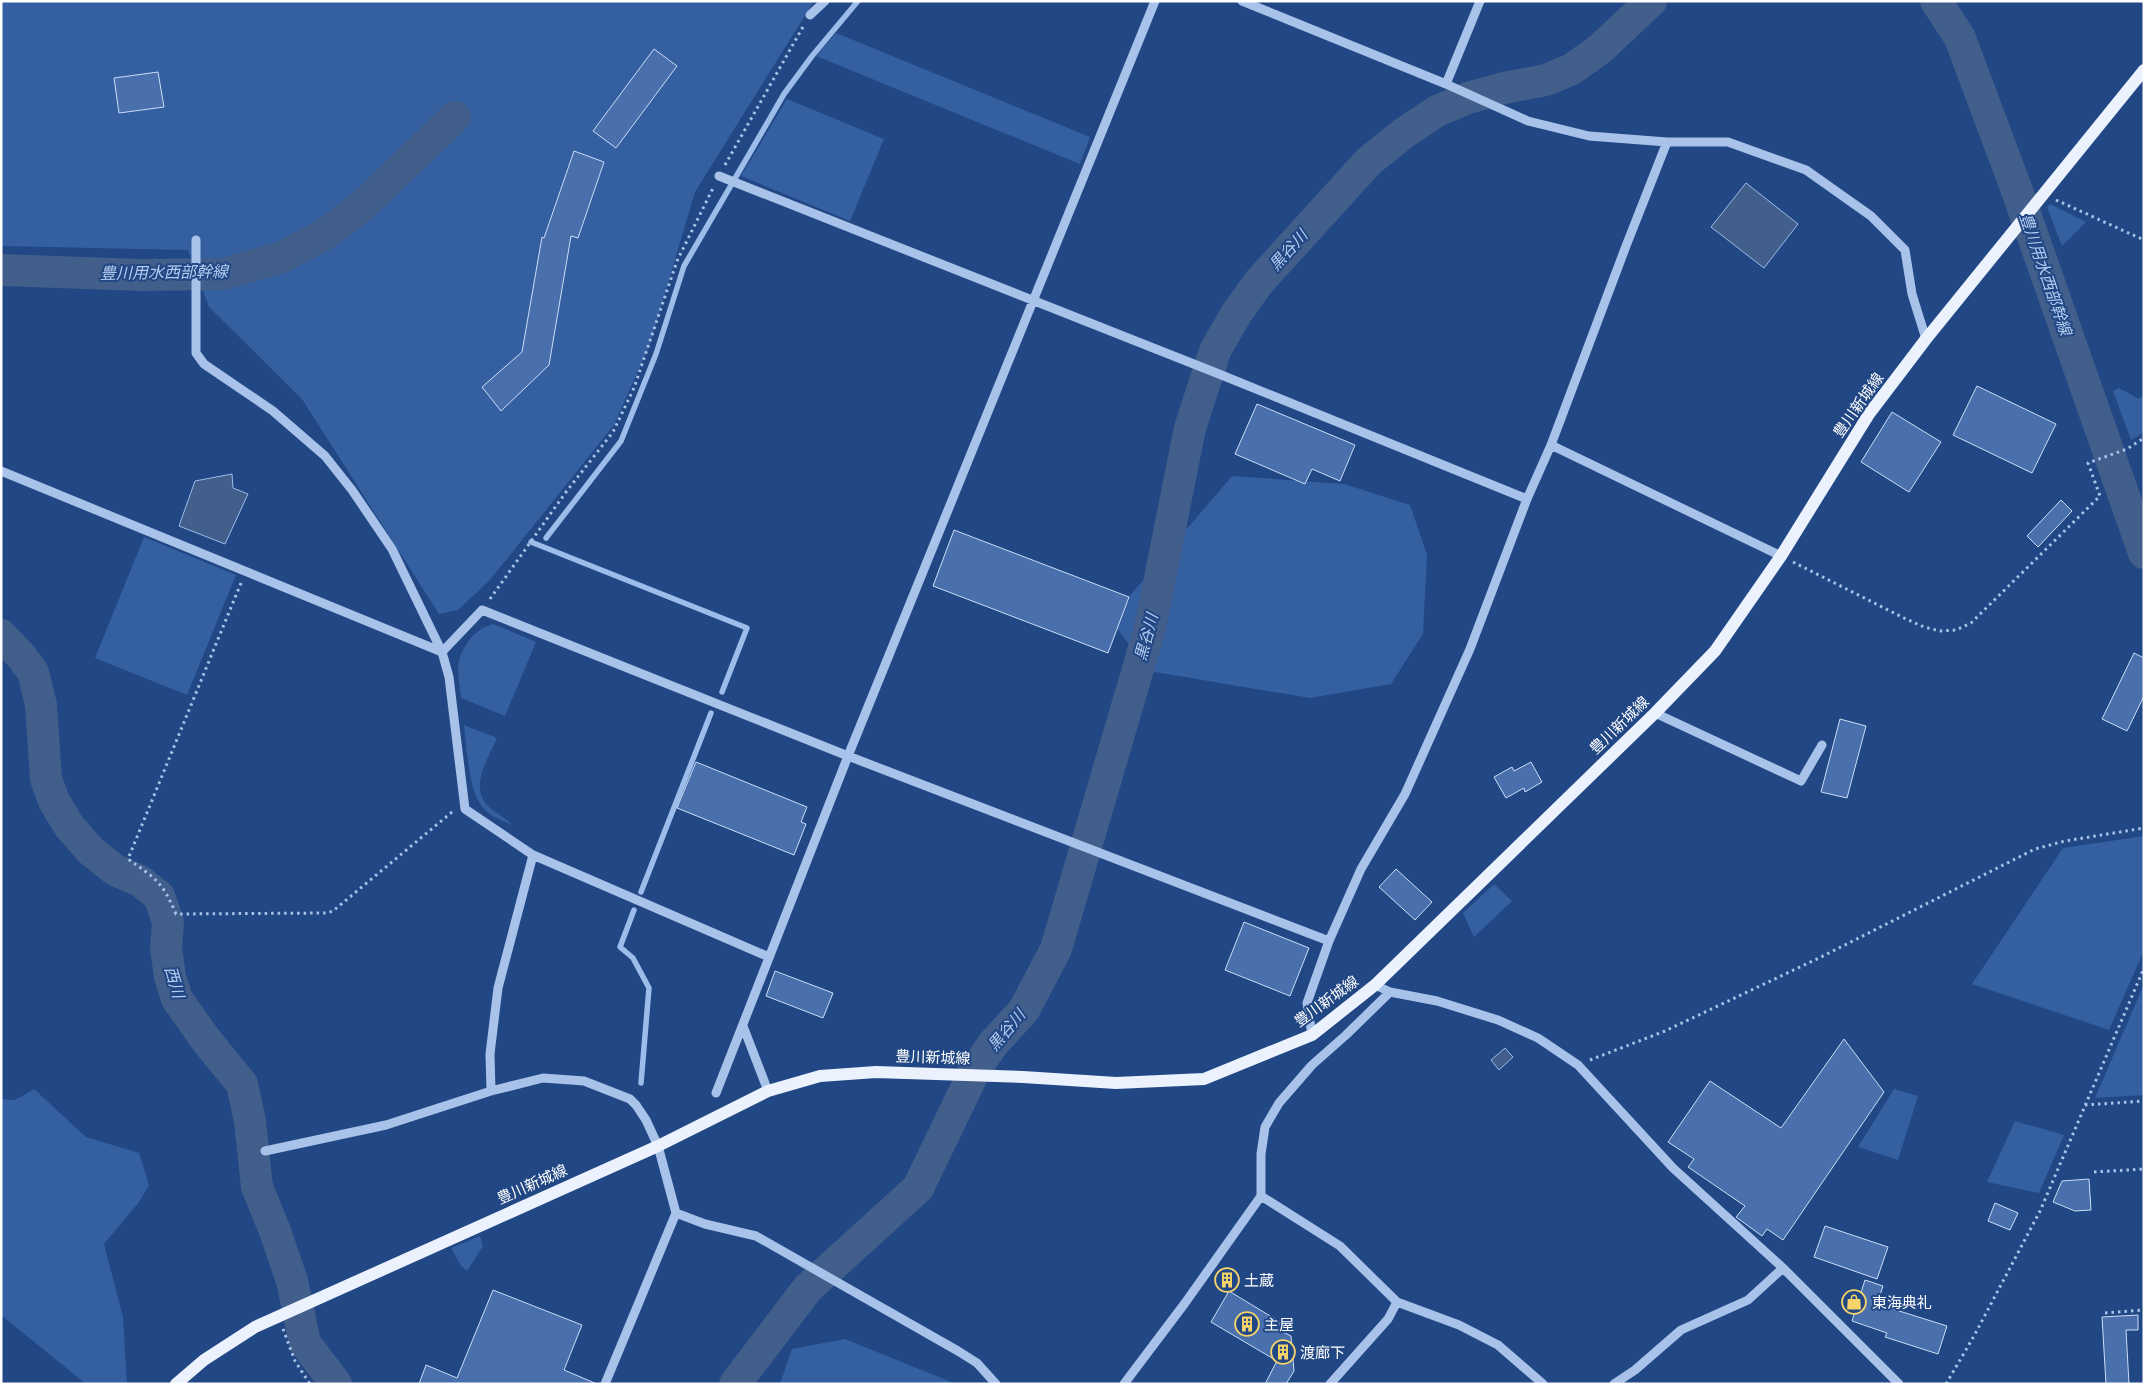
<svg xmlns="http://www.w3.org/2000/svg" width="2145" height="1385" font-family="'PT Sans Narrow','Noto Sans JP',sans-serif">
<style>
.green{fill:#3460a1}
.water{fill:#425e8a;stroke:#9cbcea}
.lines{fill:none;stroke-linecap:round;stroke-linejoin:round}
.stream{stroke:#9cbcea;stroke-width:5.5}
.river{stroke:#425e8a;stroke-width:32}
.building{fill:#4970ac;stroke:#ccddf7}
.path{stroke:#a8c2e9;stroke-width:3;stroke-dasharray:2.5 4;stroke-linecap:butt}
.minor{stroke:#a8c2e9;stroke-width:9}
.major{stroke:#ebf2fe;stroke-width:12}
.labels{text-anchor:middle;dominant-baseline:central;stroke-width:4;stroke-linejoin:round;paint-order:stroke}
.street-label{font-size:15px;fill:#fff;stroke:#214784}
.poi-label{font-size:15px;fill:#fff;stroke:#214784;text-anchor:start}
.water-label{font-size:16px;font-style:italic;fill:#b4ccf0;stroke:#214784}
</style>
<rect width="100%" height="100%" fill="#214784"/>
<path class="green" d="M1,1H814L695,192L650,344L614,425L490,580L458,610L439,614L302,399L209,307L188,250L1,246Z
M836,33L1090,137L1080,164L816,56Z
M787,99L884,139L850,221L741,176Z
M2050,204L2086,222L2062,246L2047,207Z
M2119,388L2139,399L2144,395V432L2131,440L2113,391Z
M1232,476L1344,484L1410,505L1427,555L1423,634L1391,684L1310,698L1149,671L1110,619Z
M144,537L236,575L187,695L95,658Z
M493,624L536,642L505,716L461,698C459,674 453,663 468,642C475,632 481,628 493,624Z
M464,725L497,738C488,759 469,786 488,806C495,813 507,818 512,825C503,821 492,817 485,810C468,794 467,748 464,725Z
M2144,836V950L2109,1030L1972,984L2063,848Z
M1494,884L1512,901L1474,937L1463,913Z
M2144,984V1095L2095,1098Z
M34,1089L86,1137L139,1153L149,1185L139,1202L104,1244L123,1317L127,1384H86L1,1315V1099L15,1100Z
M1894,1089L1918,1096L1898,1160L1858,1147Z
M2015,1121L2064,1135L2039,1193L1987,1182Z
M480,1236L483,1246L467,1271L461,1266L451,1248Z
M845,1339L956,1384H780L792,1349Z"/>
<path class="water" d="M1746,183L1798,224L1764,268L1711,227Z
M232,474L233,488L248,494L225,544L179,526L195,481Z
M1505,1048L1513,1057L1499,1070L1491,1060Z"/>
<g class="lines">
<path class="stream" d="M546,538L621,441L656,354L684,266L737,175L784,94L812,56L858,1
M531,542L747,628L722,692
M641,892L711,713
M634,910L620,947L633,958L649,988L641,1083"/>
<path class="river" d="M1936,1L1960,38L2016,188L2144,553
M1,270L141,275L223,274L282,257L325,234L362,206L455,117
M1,635L21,656L33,672L41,705L46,779L54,801L69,826L91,851L115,870L140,881L159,896L168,922L166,948L170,977L177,999L206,1040L242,1084L250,1121L257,1187L275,1231L292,1281L305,1343L336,1384
M735,1384L808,1288L918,1188L973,1074L992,1045L1024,1010L1056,949L1150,628L1190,428L1215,351L1236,314L1259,282L1369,161L1404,133L1437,111L1468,98L1504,88L1546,80L1572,69L1600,49L1651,1"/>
</g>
<path class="building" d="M654,49L677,66L616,148L593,131Z
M158,72L164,107L119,113L114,78Z
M574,151L604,162L578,238L571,236L549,365L501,411L482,387L522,352L542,237L544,238Z
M1977,386L2056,424L2032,473L1953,435Z
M1257,404L1355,445L1340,481L1312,469L1305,484L1235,454Z
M1892,412L1941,442L1909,492L1861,462Z
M2061,500L2072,511L2038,547L2027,536Z
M954,530L1129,597L1108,653L933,586Z
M2134,653L2144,658V696L2127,731L2102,719Z
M1840,719L1866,726L1847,798L1821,792Z
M696,762L807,807L801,822L806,824L794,855L677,808Z
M1531,762L1542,782L1525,792L1524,788L1506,798L1494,777L1512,767L1514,771Z
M1396,869L1432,902L1415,920L1379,887Z
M1244,922L1309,948L1290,996L1225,970Z
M775,971L833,993L823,1018L766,996Z
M1844,1039L1884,1092L1783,1240L1767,1229L1762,1236L1736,1217L1745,1206L1688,1167L1694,1159L1668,1142L1710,1081L1781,1128Z
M2089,1179L2091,1210L2075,1211L2053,1202L2062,1181Z
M1995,1203L2018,1213L2010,1230L1988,1221Z
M1825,1226L1888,1247L1877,1279L1814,1257Z
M1865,1280L1883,1286L1877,1304L1947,1326L1938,1354L1885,1337L1887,1333L1852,1321Z
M493,1290L582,1325L564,1370L597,1384H419L426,1365L457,1378Z
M1229,1291L1280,1322L1279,1325L1284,1328L1281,1331L1291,1336L1294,1371L1286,1384H1265L1277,1361L1211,1322Z
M2138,1315V1330H2126L2129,1384H2106L2102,1317Z"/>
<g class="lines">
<path class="path" d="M725,165L804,25
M2056,200L2144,240
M1793,562L1904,618L1924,627L1940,631L1956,630L1971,623L2100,496L2088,463L2127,449L2144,438
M241,583L128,859C156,879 162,881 176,914L327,913L333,911L452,812
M490,599L566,492L613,432L634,388L677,261L714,186
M1590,1060L1665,1031L1821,957L2035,849L2065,841L2144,828
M2085,1105L2144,1101
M2094,1172L2144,1169
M2105,1313L2144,1310
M283,1329L295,1361L310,1384
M1946,1384L1974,1336L2040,1211L2144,968"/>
<path class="minor" d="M1242,1L1446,84L1528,121L1589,136L1667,142H1728L1806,170L1871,216L1905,250L1912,294L1926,339
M810,15L825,1
M1446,84L1480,1
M719,176L1219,374L1527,499
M196,240V353L204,364L273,411L325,456L352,490L392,549L442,652L449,677L465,809L533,855L769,957
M1551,445L1781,556
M1,471L442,652
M442,652L482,610L848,756L1329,941
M1655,713L1801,781L1822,745
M1375,985L1390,992L1437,1001L1498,1020L1538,1038L1578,1065L1673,1168L1783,1268L1899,1384
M743,1026L768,1091
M1312,1035L1307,1003L1329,941L1361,869L1405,794L1470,649L1527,499L1551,445L1626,246L1667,142
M491,1091L490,1054L498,988L533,855
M716,1093L848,756L1155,1
M265,1151L386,1125L491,1091L543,1078L584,1081L630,1099L636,1105L646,1120L658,1146L676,1213L605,1384
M1261,1196L1340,1246L1397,1302L1459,1325L1498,1345L1543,1384
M676,1213L705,1224L756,1236L958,1351L977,1363L996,1384
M1124,1384L1185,1303L1261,1196V1154L1265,1127L1279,1103L1312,1065L1346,1035L1390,992
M1330,1384L1388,1319L1397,1302
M1614,1384L1635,1370L1681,1330L1748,1300L1783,1268"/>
<path class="major" d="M176,1384L204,1360L255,1327L658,1146L768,1091L820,1076L876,1072L1023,1077L1116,1083L1204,1079L1312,1035L1375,985L1655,713L1715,651L1781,556L1869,414L1926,339L2144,70"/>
</g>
<defs>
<g id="building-ring" transform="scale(1.25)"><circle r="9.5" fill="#214784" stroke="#f6d469" stroke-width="1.5"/><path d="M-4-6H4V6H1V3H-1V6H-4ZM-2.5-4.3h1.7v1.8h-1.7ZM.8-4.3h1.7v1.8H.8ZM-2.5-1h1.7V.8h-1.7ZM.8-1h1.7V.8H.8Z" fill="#f6d469"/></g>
<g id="shop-ring" transform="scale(1.25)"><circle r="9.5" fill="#214784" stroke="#f6d469" stroke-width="1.5"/><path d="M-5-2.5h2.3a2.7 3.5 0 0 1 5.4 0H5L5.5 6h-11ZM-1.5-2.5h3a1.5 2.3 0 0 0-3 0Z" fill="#f6d469"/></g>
</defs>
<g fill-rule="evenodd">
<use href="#building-ring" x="1227" y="1280"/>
<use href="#shop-ring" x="1854" y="1302"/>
<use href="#building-ring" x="1247" y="1324"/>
<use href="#building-ring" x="1283" y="1352"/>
</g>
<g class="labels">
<g class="street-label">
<text transform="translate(1858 405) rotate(-55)">豊川新城線</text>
<text transform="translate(1619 725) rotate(-44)">豊川新城線</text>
<text transform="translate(1326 1001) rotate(-36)">豊川新城線</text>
<text transform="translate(933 1057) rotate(2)">豊川新城線</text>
<text transform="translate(532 1184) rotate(-24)">豊川新城線</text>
</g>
<g class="poi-label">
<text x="1244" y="1280">土蔵</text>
<text x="1872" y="1302">東海典礼</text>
<text x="1264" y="1324">主屋</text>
<text x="1300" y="1352">渡廊下</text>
</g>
<g class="water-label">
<text transform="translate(1288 250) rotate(-48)">黒谷川</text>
<text transform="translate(164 272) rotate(-1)">豊川用水西部幹線</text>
<text transform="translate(2046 274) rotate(71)">豊川用水西部幹線</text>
<text transform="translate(1146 637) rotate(-75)">黒谷川</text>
<text transform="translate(175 982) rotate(74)">西川</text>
<text transform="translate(1006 1030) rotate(-50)">黒谷川</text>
</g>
</g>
<rect width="2145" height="1385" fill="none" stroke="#ffffff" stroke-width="5"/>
</svg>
